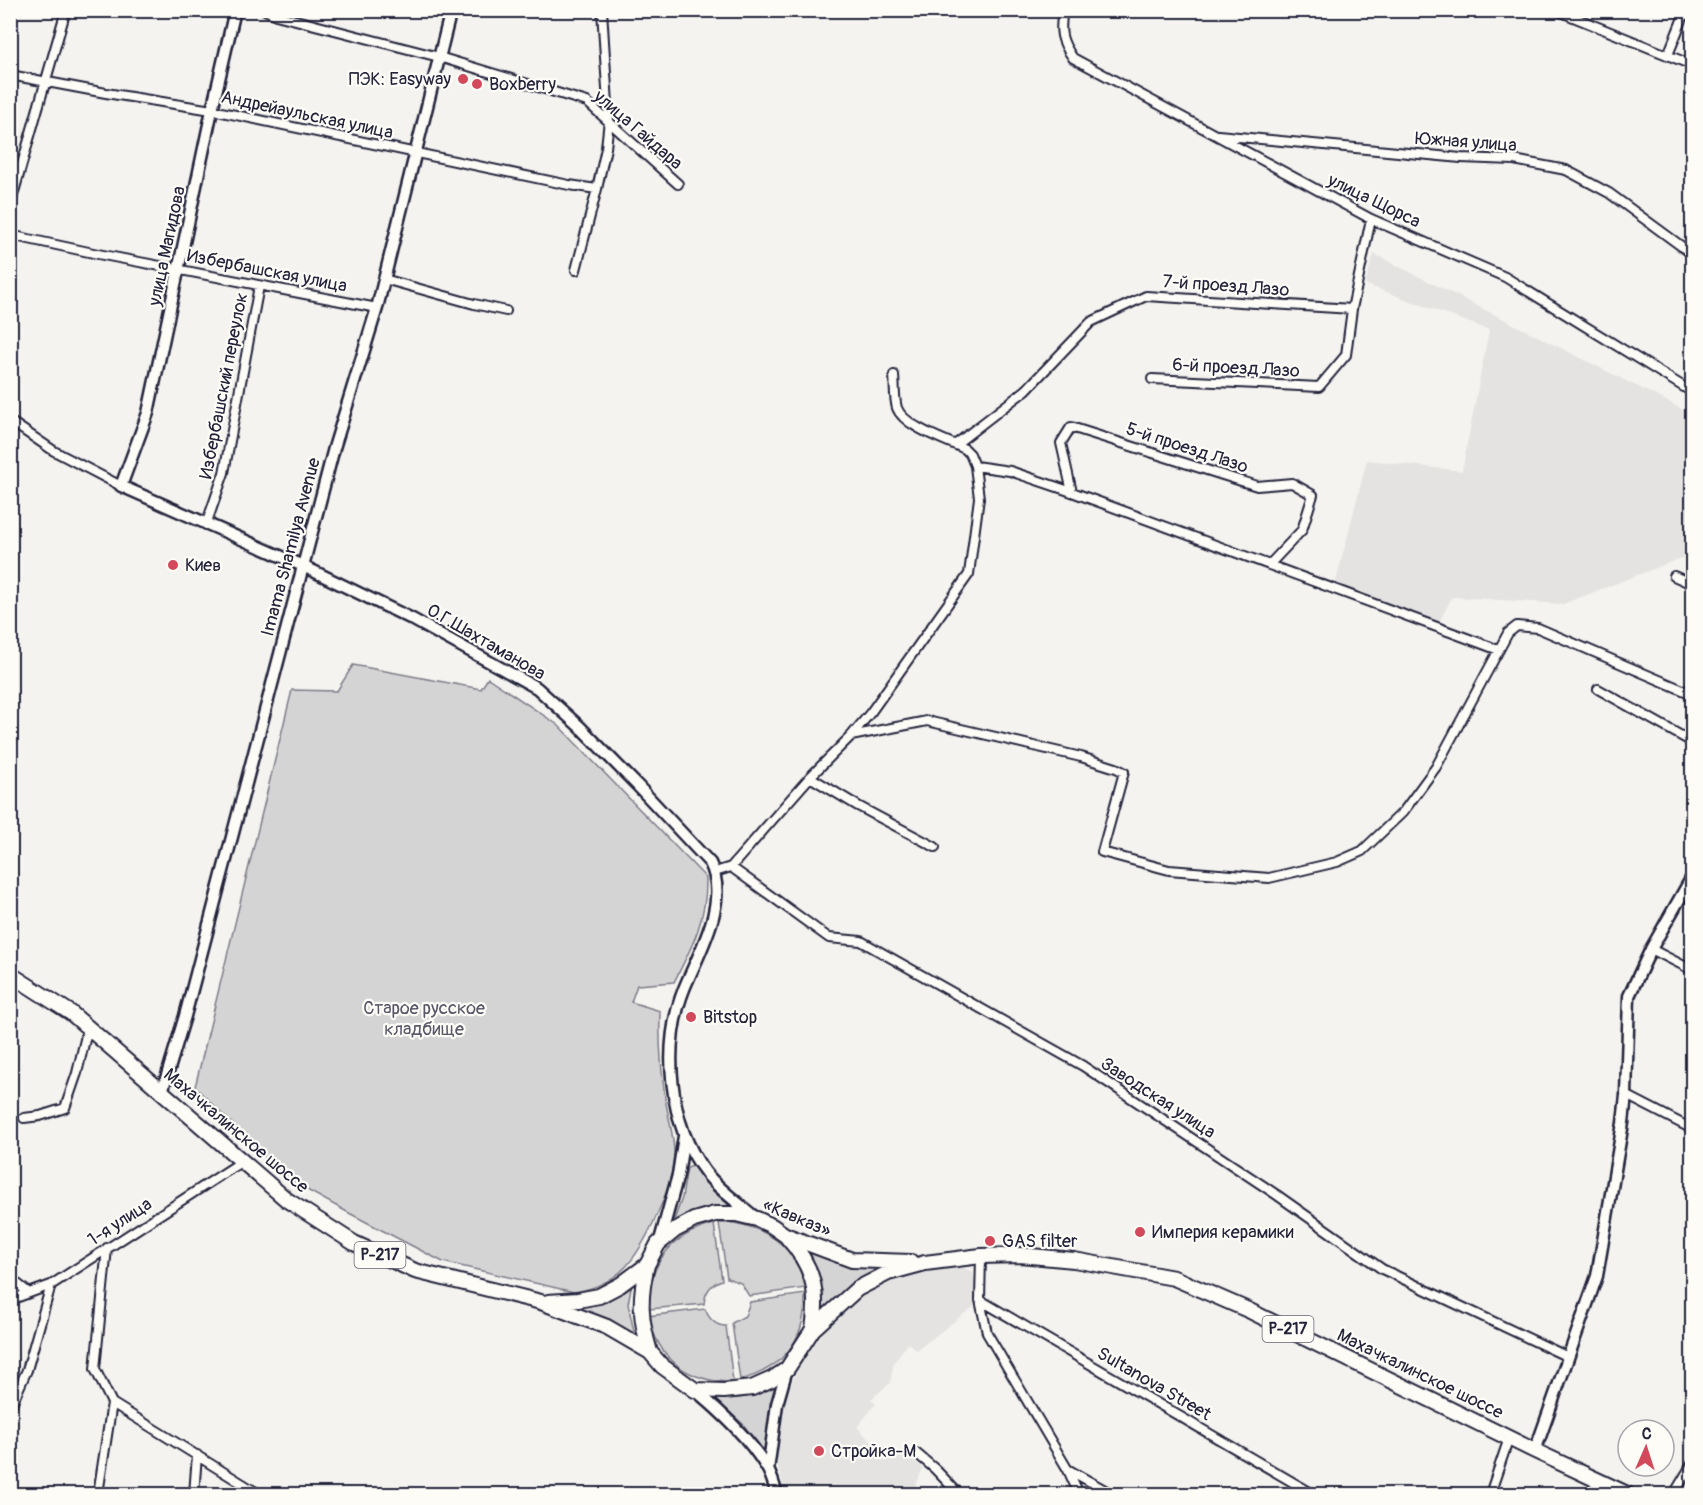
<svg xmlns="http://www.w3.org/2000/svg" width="1703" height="1505" font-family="Pangolin,sans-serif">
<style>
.built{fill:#e4e3e2}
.green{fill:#d5d4d5;stroke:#7c7b88;stroke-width:1.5}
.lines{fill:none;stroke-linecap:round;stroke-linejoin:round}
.street-casing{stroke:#22223b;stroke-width:12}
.secondary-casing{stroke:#22223b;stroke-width:15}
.highway-casing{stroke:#22223b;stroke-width:18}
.street{stroke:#fdfcf7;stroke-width:8}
.secondary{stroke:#fdfcf7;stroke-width:10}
.highway{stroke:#fdfcf7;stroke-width:14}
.poi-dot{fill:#d1495b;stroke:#fdfcf7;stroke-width:2}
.labels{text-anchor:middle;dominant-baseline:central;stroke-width:4.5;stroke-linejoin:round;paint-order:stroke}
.shield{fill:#fdfcf7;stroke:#646373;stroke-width:1.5}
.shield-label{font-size:16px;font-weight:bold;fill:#22223b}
.poi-label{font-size:18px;fill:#22223b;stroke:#fdfcf7;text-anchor:start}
.street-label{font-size:18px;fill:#22223b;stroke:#fdfcf7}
.park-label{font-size:18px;fill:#585769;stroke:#fdfcf7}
</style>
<rect width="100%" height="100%" fill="#f4f3ef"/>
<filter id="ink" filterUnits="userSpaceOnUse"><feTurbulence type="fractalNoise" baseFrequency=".0167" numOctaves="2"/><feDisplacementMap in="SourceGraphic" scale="12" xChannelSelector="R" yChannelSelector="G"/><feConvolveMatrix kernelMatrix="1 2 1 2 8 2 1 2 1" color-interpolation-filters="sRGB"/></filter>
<g filter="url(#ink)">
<path class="built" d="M1374,254L1692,414V554L1563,604L1452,597L1439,622L1335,585L1367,460L1462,471L1489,330L1365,284Z
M960,1266L973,1272L978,1303L917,1350L908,1343L894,1362L890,1383L871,1399L876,1404L857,1427L871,1441L906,1455L923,1468L912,1494H869L846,1487L844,1494H785L774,1450L781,1407L800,1365L837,1312L869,1286L895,1276Z"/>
<path class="green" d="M353,665L481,689L488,678L558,725L706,878C707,919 692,947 674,982L637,985L631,1002L660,1011C659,1041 661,1069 665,1098C668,1116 674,1136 674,1153C673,1178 665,1197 655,1219C637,1258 620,1285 574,1292L443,1262L349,1213L287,1179L195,1087L292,690L337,691Z
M693,1166L713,1191L730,1206C708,1205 692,1211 673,1223L682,1198L687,1168Z
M734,1223C773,1230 795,1249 806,1288L749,1296L741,1283L727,1278L719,1223Z
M714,1224L722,1280C710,1284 705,1292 704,1304L649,1309C648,1264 670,1235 714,1224Z
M809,1251L833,1259L887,1267L853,1284L822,1316C826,1292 820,1272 809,1251Z
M632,1282L628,1304L635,1336L616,1324L572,1308L602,1300Z
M805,1294C806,1339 784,1368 740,1380L732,1323L745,1316L750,1302Z
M705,1309C709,1319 715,1326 726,1326L733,1382C688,1382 659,1360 648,1316Z
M778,1383L770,1410L765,1447L762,1450L743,1424L713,1398C736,1400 759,1398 778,1383Z"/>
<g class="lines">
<g class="street-casing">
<path id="street" d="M265,10L276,15L439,57L587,102L678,184
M1063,10C1059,32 1061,41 1073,58L1371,219L1505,277L1692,392
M1556,10L1692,65
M1668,55L1686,10
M10,75L106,93L212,110L569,185L597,189
M1218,135L1461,158L1514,160L1566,170L1609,193L1692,254
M10,206L66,10
M10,235L98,254L377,308
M576,270L597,189L606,148L609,120L602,10
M384,279L474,304L506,311
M1352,309L1371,219
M10,421L54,451L121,486
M956,444L1026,390L1091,322L1146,296L1352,309L1346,355L1319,387L1152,379
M975,466L1010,471L1072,492L1499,650
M1072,492L1061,443L1071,427L1257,486L1292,483L1313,495L1302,530L1269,565
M206,525L224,473L259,286
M1674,576L1692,584
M1598,689L1692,742
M851,736L927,721L1081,757L1116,768L1124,772L1102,852L1169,870L1269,878L1337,862L1362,851L1403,812L1436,767L1508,633L1517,626L1538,628L1692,694
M810,777L858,806L935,847
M731,867L829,938L861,941L1083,1066L1277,1195L1382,1269L1568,1357
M715,872L731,867L810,777L851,736L871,712L969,574L979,498L975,466L970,454L965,449C948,441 904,427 897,408C894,398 895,386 894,375
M1651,949L1692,970
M1626,1095L1692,1129
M24,1118L40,1116L65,1108L77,1073L88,1027
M107,1248L95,1369L112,1403L259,1494
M981,1256L980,1300L987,1333L1068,1470L1079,1494
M10,1278L29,1293
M10,1300L51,1285L241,1162
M980,1300L1313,1494
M10,1408L27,1370L51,1285
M916,1453L935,1469L957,1492L956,1494
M1069,1470L1112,1494
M98,1494L112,1403
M194,1494L197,1455
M1490,1494L1509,1438
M1674,1494L1692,1464"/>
</g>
<g class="secondary-casing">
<path id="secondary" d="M235,10L212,110L148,413L121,486L303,566L412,619L537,688L580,727L637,785L710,863C730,902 699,952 684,989C662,1045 668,1124 706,1173C717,1188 742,1206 757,1219
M162,1092L185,1016L334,448L377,308L451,10
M659,1244L678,1175L684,1136
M695,1390C722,1413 749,1438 767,1468C772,1476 774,1486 777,1494
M1535,1451L1597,1276L1623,1123L1626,1095L1629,996L1651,949L1692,877
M768,1470L777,1404L787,1369"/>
</g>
<g class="highway-casing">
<path id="highway" d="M10,974L71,1013L287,1200L354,1243L415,1271L541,1302L607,1327L650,1352L662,1366L695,1390L724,1391L752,1388L772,1379L787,1369L813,1329L857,1289L888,1273L925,1263L981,1256L1020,1255L1074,1260L1174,1278L1248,1310L1535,1451L1627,1494
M787,1237C813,1266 819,1290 813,1329
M647,1265C639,1299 640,1319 650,1352
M548,1302L578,1300L599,1296L620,1285L647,1265L658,1244L675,1230L694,1220L715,1214H736L757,1219L772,1226L785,1235L852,1260L911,1262"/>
</g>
<use href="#street" class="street"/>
<use href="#secondary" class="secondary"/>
<use href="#highway" class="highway"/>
</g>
</g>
<g class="poi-dot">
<circle cx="463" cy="79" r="6"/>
<circle cx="477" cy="84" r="6"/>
<circle cx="173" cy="565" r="6"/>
<circle cx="691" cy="1017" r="6"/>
<circle cx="1140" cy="1232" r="6"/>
<circle cx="990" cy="1241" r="6"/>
<circle cx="819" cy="1451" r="6"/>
</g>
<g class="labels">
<g class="shield">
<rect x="354.5" y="1242" width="51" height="26" rx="4.5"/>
<rect x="1262.5" y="1316" width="51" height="26" rx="4.5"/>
</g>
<g class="shield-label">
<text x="380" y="1255">Р-217</text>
<text x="1288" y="1329">Р-217</text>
</g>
<g class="poi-label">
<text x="451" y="79" text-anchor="end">ПЭК: Easyway</text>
<text x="489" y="84">Boxberry</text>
<text x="185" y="565">Киев</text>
<text x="703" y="1017">Bitstop</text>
<text x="1152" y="1232">Империя керамики</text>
<text x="1002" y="1241">GAS filter</text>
<text x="831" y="1451">Стройка-М</text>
</g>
<g class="street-label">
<text transform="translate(307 115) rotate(12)">Андрейаульская улица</text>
<text transform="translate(638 130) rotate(41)">улица Гайдара</text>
<text transform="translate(1466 142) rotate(4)">Южная улица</text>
<text transform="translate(1374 201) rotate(26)">улица Щорса</text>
<text transform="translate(167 246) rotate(-78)">улица Магидова</text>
<text transform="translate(267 271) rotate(11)">Избербашская улица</text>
<text transform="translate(1226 286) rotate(4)">7-й проезд Лазо</text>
<text transform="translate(1236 368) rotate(3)">6-й проезд Лазо</text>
<text transform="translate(224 386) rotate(-79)">Избербашский переулок</text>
<text transform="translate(1187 448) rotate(18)">5-й проезд Лазо</text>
<text transform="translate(291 547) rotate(-75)">Imama Shamilya Avenue</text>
<text transform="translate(486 642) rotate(30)">О.Г.Шахтаманова</text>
<text transform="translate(1158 1098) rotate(33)">Заводская улица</text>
<text transform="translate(236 1131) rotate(40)">Махачкалинское шоссе</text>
<text transform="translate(797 1218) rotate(23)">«Кавказ»</text>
<text transform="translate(120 1222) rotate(-33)">1-я улица</text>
<text transform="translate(1420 1374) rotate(26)">Махачкалинское шоссе</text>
<text transform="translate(1154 1384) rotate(30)">Sultanova Street</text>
</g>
<g class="park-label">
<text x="424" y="1008">Старое русское<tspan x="424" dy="21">кладбище</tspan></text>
</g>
</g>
<rect width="1703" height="1505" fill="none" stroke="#fdfcf7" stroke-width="36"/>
<rect x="18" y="18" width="1667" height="1469" fill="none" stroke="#22223b" stroke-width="2" filter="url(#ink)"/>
<g transform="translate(1646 1448) rotate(3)"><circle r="28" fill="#fdfcf7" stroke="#a5a5ac" stroke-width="1.5"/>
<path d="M0-4.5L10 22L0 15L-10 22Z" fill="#d1495b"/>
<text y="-9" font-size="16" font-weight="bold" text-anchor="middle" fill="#22223b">С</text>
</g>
</svg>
